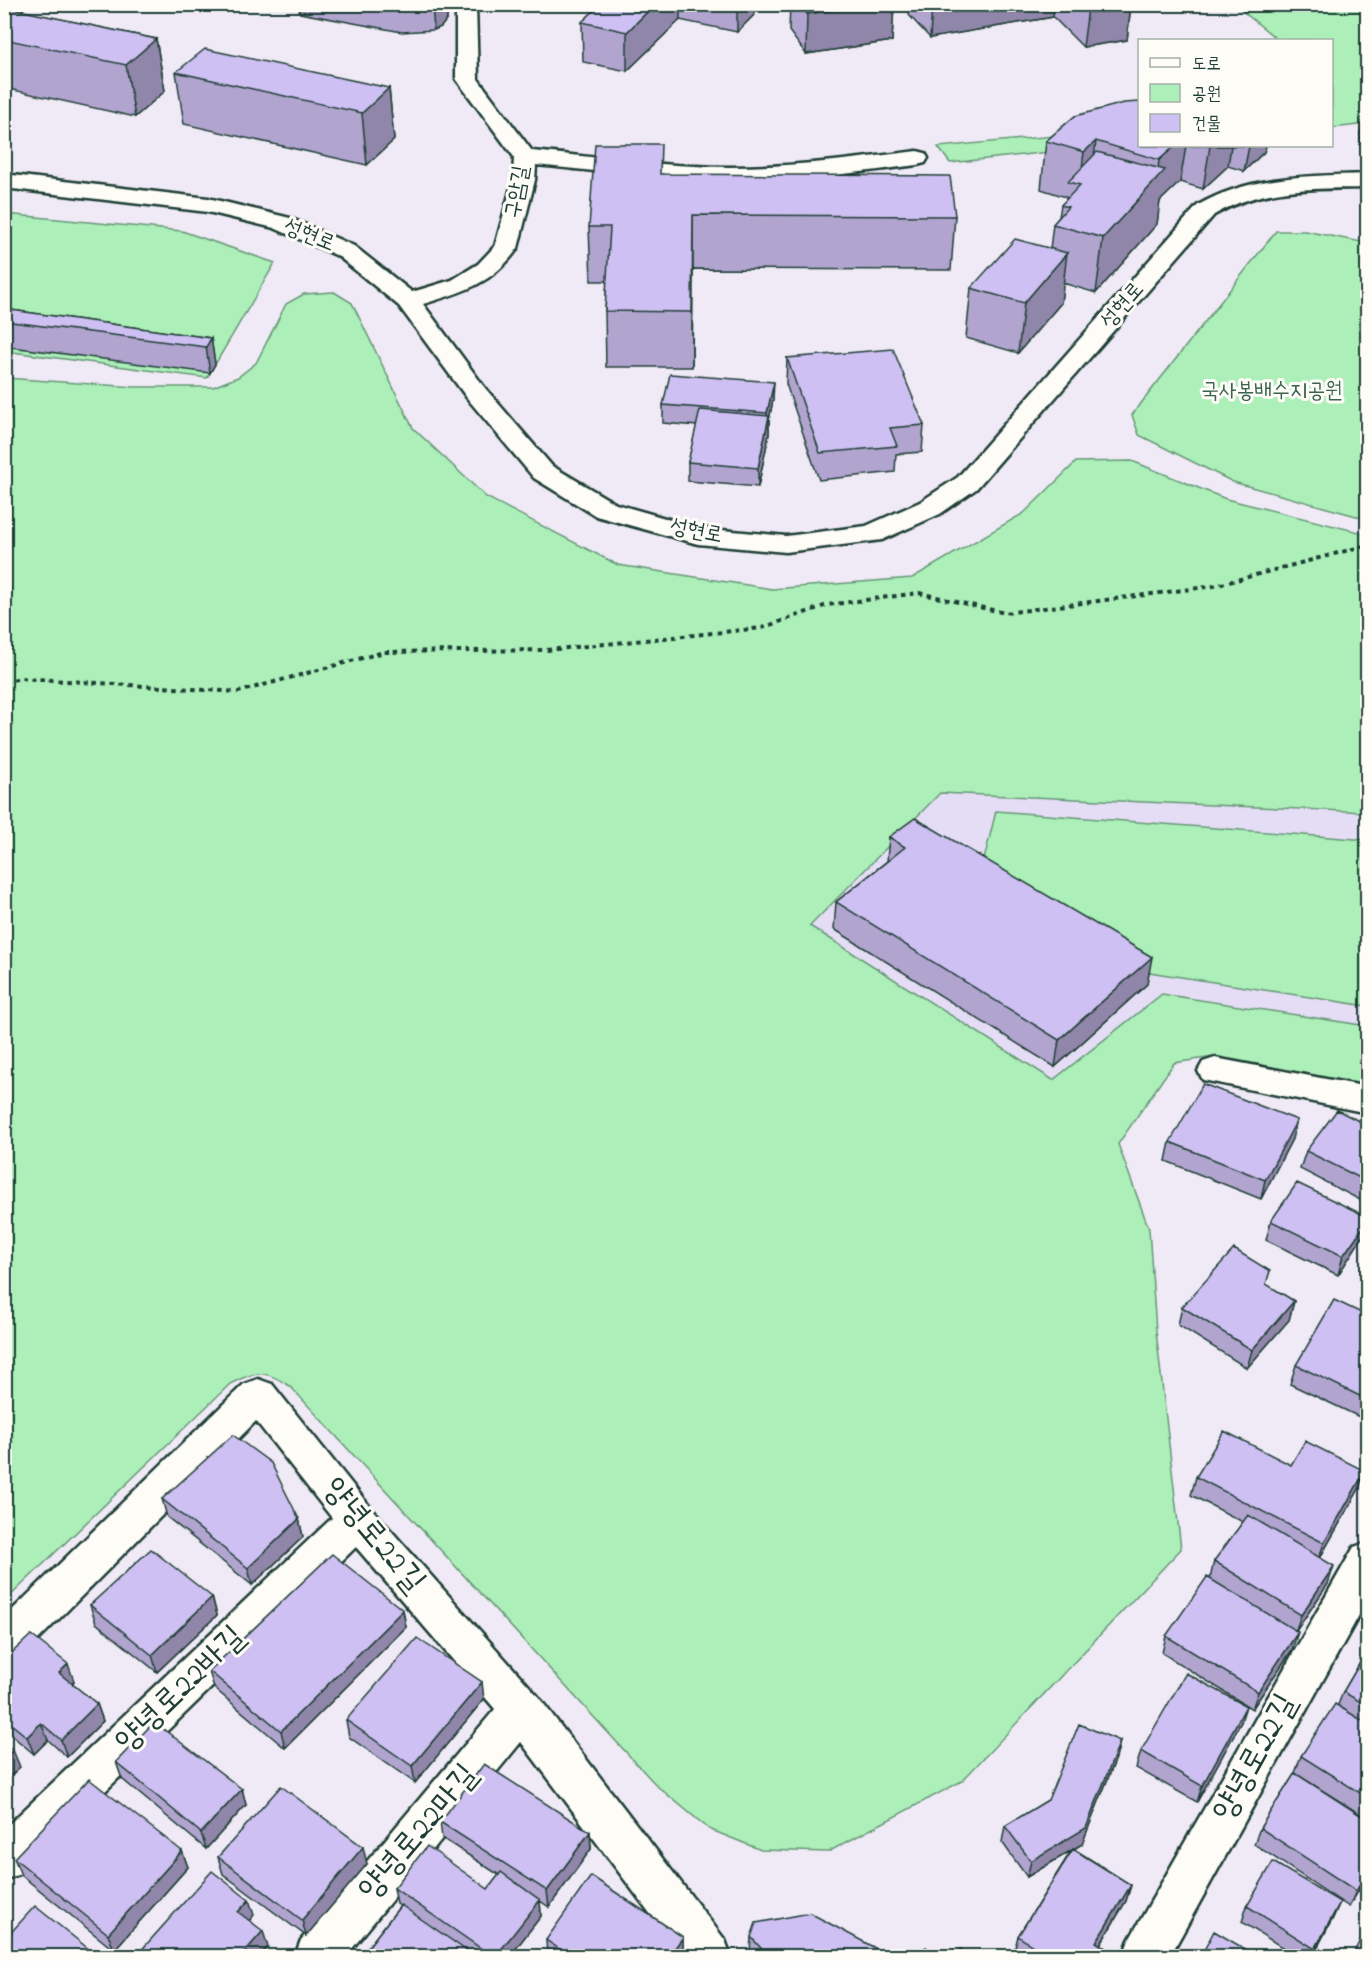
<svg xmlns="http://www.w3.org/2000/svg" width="1372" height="1961" font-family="'Indie Flower','Poor Story',sans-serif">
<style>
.built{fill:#e5ddf5}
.green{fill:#acefb9;stroke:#669676;stroke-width:1.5}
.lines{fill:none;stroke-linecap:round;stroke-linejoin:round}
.minor-casing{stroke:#1f3d34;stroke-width:5}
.path{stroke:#1f3d34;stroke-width:4;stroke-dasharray:4.5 4.5;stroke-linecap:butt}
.minor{fill:#fdfcf7;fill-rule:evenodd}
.wall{fill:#b1a5d0;stroke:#1f3d34;stroke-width:1.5}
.shaded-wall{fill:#9086a9;stroke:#1f3d34;stroke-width:1.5}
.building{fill:#cec0f2;stroke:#1f3d34;stroke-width:1.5}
.labels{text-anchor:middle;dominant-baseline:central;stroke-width:6;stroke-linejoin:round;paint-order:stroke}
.far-street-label{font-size:22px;fill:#1f3d34;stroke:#fdfcf7}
.far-park-label{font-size:22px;fill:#3b614f;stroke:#fdfcf7}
.near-street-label{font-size:33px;fill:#1f3d34;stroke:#fdfcf7}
</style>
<rect width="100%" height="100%" fill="#efeaf6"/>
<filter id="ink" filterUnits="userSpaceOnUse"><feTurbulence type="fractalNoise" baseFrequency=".0167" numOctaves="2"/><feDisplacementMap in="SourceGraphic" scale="12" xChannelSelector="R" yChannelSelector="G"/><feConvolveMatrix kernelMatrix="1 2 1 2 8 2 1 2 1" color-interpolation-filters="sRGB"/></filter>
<g filter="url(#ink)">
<path class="built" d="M940,793L1367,812V1026L1162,994L1053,1080L810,926Z"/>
<path class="green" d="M1235,5H1367V124L1332,128V40H1278Z
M1139,128V142L950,163L938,147Z
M5,214L182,231L275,263L207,378L5,351Z
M1276,231H1305L1367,243V519L1233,482L1139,435L1132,415Z
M334,292L352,303L413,428L486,497L618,565L772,589L912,578L1024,513L1076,462L1132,461L1226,499L1367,534V812L940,793L810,926L1053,1080L1162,994L1367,1026V1085L1213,1057L1174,1063L1118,1144L1149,1229L1156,1331L1181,1549L962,1781L828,1852L761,1850L709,1829L657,1786L291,1387C266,1370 257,1370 230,1384L5,1601V378L135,387H213L238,377L256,363L286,304L304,294Z
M996,811L1367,840V1006L1149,972L979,880Z"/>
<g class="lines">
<g class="minor-casing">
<path id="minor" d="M456,4H476L478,79L532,151C598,157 663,167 729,167C792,167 855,159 917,151L925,153L928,158L925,163L917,165C855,173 793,181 731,181C666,181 601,171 536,165L535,180L518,248C493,284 462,292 423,304L485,388L552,466L616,504L700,528L786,536L866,526L920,502L958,477L1198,205C1251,175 1308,176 1368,174V188C1312,189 1264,186 1214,215L976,489L940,514L882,540L786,552L698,544L596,516L534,478L467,398L399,306L338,256L274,228L208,212L4,188V174L208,198L290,218L354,246L412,292L452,280L478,264L495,246L513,180L514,157L456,79Z
M1215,1058L1368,1087V1113L1203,1080L1198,1071L1203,1062Z
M258,1379L272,1384L371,1508L537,1695L725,1940L731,1956H682L521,1742L346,1956H295L301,1940L495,1709L356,1547L20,1874L4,1880V1829L332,1518L256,1421L19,1659L4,1665V1618L244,1384Z
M1368,1542V1599L1170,1956H1123L1129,1940L1354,1547Z"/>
</g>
<path class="path" d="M4,682L20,678L238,692L384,652L547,650L762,628L827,605L919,593L1005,613L1214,586L1368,545"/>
<use href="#minor" class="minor"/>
</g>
<path class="wall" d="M4,4H30L21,11L156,39L165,91L135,117L4,88Z
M299,4H447V19L441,27L434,30L402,32L300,13Z
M601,4H754V15L737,32L680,20L627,71L583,62L582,22Z
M790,4H894L892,41L806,54L789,31Z
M910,4H1131L1127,40L1083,47L1053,17L930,38L909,15Z
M176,72L389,88L394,140L367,165L184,124Z
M1075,116L1140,146H1266L1264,152L1244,171L1228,166L1203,189L1180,182L1160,201L1157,224L1096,293L1063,283L1061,303L1018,353L966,338L971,288L1050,249L1053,224L1059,217L1061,205L1066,200V197L1041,189L1046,141Z
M1364,116H1368V154L1361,153L1360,133Z
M661,174L955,216L951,270L693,269L692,367H606L605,311L607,281H591L589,227Z
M4,309L211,338L215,364L210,373L4,346Z
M787,358L924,425L922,452L896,454L895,472L819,480L786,384Z
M773,400L769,420V434L758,487L688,481V462L697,426L663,423V405Z
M889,837L1147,984L1055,1067L834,929L836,902L887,861Z
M1368,1124V1204L1300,1169L1306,1151Z
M1292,1139L1261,1199L1166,1161L1170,1142Z
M1368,1217V1222L1363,1236L1338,1275L1266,1240L1271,1221Z
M1368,1263V1288L1360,1284L1366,1265Z
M1267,1285L1294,1301L1289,1320L1247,1368L1178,1325L1182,1307Z
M1368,1316V1421L1290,1384L1296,1365Z
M1291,1465L1359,1489L1320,1558L1328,1584L1296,1631L1292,1650L1252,1709L1162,1653L1166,1636L1210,1579L1214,1561L1243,1522L1191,1495L1196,1477Z
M162,1499L299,1519L303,1537L252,1585L167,1517Z
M212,1597L217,1615L157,1672L96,1623L90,1605Z
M403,1610L406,1627L285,1748L214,1688L209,1671Z
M1368,1649V1819L1296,1774L1368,1820V1874L1349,1907L1254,1844L1260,1828L1295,1773L1301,1756L1338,1705L1343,1692Z
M4,1660L74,1681L72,1684L97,1704L103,1721L67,1757L48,1740L34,1754L4,1729Z
M484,1699L415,1783L349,1737L346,1720Z
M1241,1722L1197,1802L1136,1768L1141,1751Z
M1120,1741L1116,1758L1082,1844L1074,1849L1131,1885L1126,1901L1100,1945L1107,1949L1105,1956H1021L1014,1952L1018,1936L1071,1851L1027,1877L1002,1842L1005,1826L1048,1800Z
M116,1762L242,1789L246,1805L206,1849L122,1779Z
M440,1822L590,1832L591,1849L549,1907L540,1901L541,1916L510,1956H361L400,1906L397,1904L394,1888L488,1889L499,1875L442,1838Z
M182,1851L188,1867L114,1950L21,1875L14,1858Z
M218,1857L367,1864L306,1936L223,1874Z
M1340,1902L1333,1918L1313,1956H1296L1242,1922L1247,1906Z
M683,1937V1953L680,1956H549L547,1955L546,1940Z
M751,1937L890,1956H754L750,1952Z"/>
<path class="shaded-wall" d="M4,4H30L4,23Z
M432,4H447V19L441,27L434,30Z
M655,4H680V20L627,71V32Z
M737,4H754V15L737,32Z
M875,4H894L892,41L806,54L807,14Z
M932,4H1054L1053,17L930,38Z
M1106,4H1131L1127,40L1083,47L1088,8Z
M156,39L165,91L135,117L126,65Z
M389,88L394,140L367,165L362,113Z
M1096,141L1090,190L1078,201L1084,152Z
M1175,146H1186L1180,182L1160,201L1157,224L1096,293L1103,238L1157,179L1159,160Z
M1210,146H1231L1228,166L1203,189Z
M1249,146H1266L1264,152L1244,171Z
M693,215V269L692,367V312Z
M1067,253L1061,303L1018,353L1024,303Z
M211,338L215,364L210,373L206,347Z
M774,382L773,400L769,420V434L758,487V468L767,426V413Z
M1152,957L1147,984L1055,1067L1059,1040Z
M1297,1120L1292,1139L1261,1199L1265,1180Z
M1368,1220L1363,1236L1338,1275L1343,1256Z
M1294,1301L1289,1320L1247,1368L1252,1350Z
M1365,1471L1359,1489L1318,1561L1324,1543Z
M299,1519L303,1537L252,1585L248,1568Z
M1334,1566L1328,1584L1295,1632L1301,1615Z
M212,1597L217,1615L157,1672L152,1655Z
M403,1610L406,1627L285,1748L281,1731Z
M1298,1632L1292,1650L1252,1709L1258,1692Z
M68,1664L74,1681L65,1690L59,1673Z
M482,1682L484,1699L415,1783L412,1766Z
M97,1704L103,1721L67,1757L61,1740Z
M1246,1706L1241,1722L1197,1802L1202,1786Z
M41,1723L48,1740L34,1754L27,1737Z
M1120,1741L1116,1758L1082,1844L1027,1877L1031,1861Z
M13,1750L20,1767L4,1782V1758Z
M242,1789L246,1805L206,1849L201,1833Z
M590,1832L591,1849L549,1907L547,1891Z
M363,1847L367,1864L306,1936L302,1920Z
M182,1851L188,1867L114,1950L108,1934Z
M1368,1870V1874L1349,1907L1356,1891Z
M1131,1885L1126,1901L1093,1956L1096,1942Z
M249,1900L254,1915L243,1928L238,1912Z
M540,1900L541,1916L510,1956H496Z
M1340,1902L1333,1918L1312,1956L1315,1949Z
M263,1931L268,1947L259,1956H241Z
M683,1937V1953L680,1956H669Z
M90,1950L93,1956H84Z"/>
<path class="building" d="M601,4H655L627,32L582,22Z
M800,4H875L807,14Z
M1085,4H1106L1088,8Z
M4,7L156,39L126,65L4,39Z
M205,49L389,88L362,113L176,72Z
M1140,102V146H1175L1159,160L1096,141L1084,152L1046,141L1075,116L1124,103Z
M1364,116H1368V136H1364Z
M595,144H661L660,174L950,176L955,216L693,215L692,312L605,311L610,227H589Z
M1097,152L1165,170L1103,238L1053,224L1068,207L1061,205L1080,185L1068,182Z
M1015,239L1067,253L1024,303L971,288Z
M4,309L211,338L206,347L4,321Z
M893,349L924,425L890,428L897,446L820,453L787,358Z
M670,374L774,382L767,413L663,405Z
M700,410L769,416L758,468L688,462Z
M915,818L1152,957L1059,1040L836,902L905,847L889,837Z
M1203,1084L1297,1120L1265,1180L1170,1142Z
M1337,1110L1367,1125L1368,1124V1182L1306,1151Z
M1297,1183L1368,1217V1220L1343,1256L1271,1221Z
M1234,1249L1270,1271L1266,1284L1294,1301L1252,1350L1182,1307Z
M1334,1300L1368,1316V1400L1296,1365Z
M1224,1431L1291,1465L1305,1441L1365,1471L1324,1543L1196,1477Z
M233,1435L271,1463L299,1519L248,1568L162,1499Z
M1248,1515L1334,1566L1301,1615L1214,1561Z
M151,1549L212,1597L152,1655L90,1605Z
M332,1554L403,1610L281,1731L209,1671Z
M1207,1577L1298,1632L1258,1692L1166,1636Z
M31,1635L68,1664L59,1673L97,1704L61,1740L41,1723L27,1737L4,1718V1660Z
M417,1638L482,1682L412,1766L346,1720Z
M1368,1649V1706L1343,1692Z
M1186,1673L1246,1706L1202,1786L1141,1751Z
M1335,1704L1368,1724V1798L1301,1756Z
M154,1722L242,1789L201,1833L116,1762Z
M1079,1724L1120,1741L1086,1828L1031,1861L1005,1826L1048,1800Z
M4,1743L13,1750L4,1758Z
M484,1764L590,1832L547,1891L440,1822Z
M1295,1773L1368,1820V1870L1356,1891L1260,1828Z
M89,1779L182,1851L108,1934L14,1858Z
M281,1786L363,1847L302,1920L218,1857Z
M427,1846L488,1889L501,1872L540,1900L496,1956H492L394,1888Z
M1073,1849L1131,1885L1096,1942L1107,1949L1102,1956H1048L1018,1936Z
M1273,1862L1340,1902L1315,1949L1247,1906Z
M212,1871L249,1900L238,1912L263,1931L241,1956H138L137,1955Z
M591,1876L683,1937L669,1956H570L546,1940Z
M401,1905L474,1956H361Z
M35,1906L90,1950L84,1956H4V1940Z
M810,1913L890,1956H768L751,1937L756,1923Z
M1368,1925V1956H1352Z
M1214,1931L1257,1956H1201Z
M926,1947L939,1956H913Z
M960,1949L971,1956H955Z"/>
</g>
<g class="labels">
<g class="far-street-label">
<text transform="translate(518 192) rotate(-80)">구암길</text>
<text transform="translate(309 236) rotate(22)">성현로</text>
<text transform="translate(1123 306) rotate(-49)">성현로</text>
<text transform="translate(696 532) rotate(11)">성현로</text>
</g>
<g class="far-park-label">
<text x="1272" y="392">국사봉배수지공원</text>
</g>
<g class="near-street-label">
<text transform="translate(373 1536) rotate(50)">양녕로22길</text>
<text transform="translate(181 1690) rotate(-44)">양녕로22바길</text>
<text transform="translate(1256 1758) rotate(-61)">양녕로22길</text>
<text transform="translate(419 1833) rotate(-50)">양녕로22마길</text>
</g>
</g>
<rect width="1372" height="1961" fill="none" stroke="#fdfcf7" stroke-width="24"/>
<rect x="12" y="12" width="1348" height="1937" fill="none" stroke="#1f3d34" stroke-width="2" filter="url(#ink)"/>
<rect x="1138" y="39" width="195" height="108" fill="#fdfcf7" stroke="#a4b0a9" stroke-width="1.5"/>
<rect x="1150" y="58" width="30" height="9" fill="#fdfcf7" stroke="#a4b0a9" stroke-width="1.5"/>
<text x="1192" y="69" font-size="18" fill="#1f3d34">도로</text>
<rect x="1150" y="84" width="30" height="18" fill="#acefb9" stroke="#a4b0a9" stroke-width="1.5"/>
<text x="1192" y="99" font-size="18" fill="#1f3d34">공원</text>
<rect x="1150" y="114" width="30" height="18" fill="#cec0f2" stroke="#a4b0a9" stroke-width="1.5"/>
<text x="1192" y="129" font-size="18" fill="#1f3d34">건물</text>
</svg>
